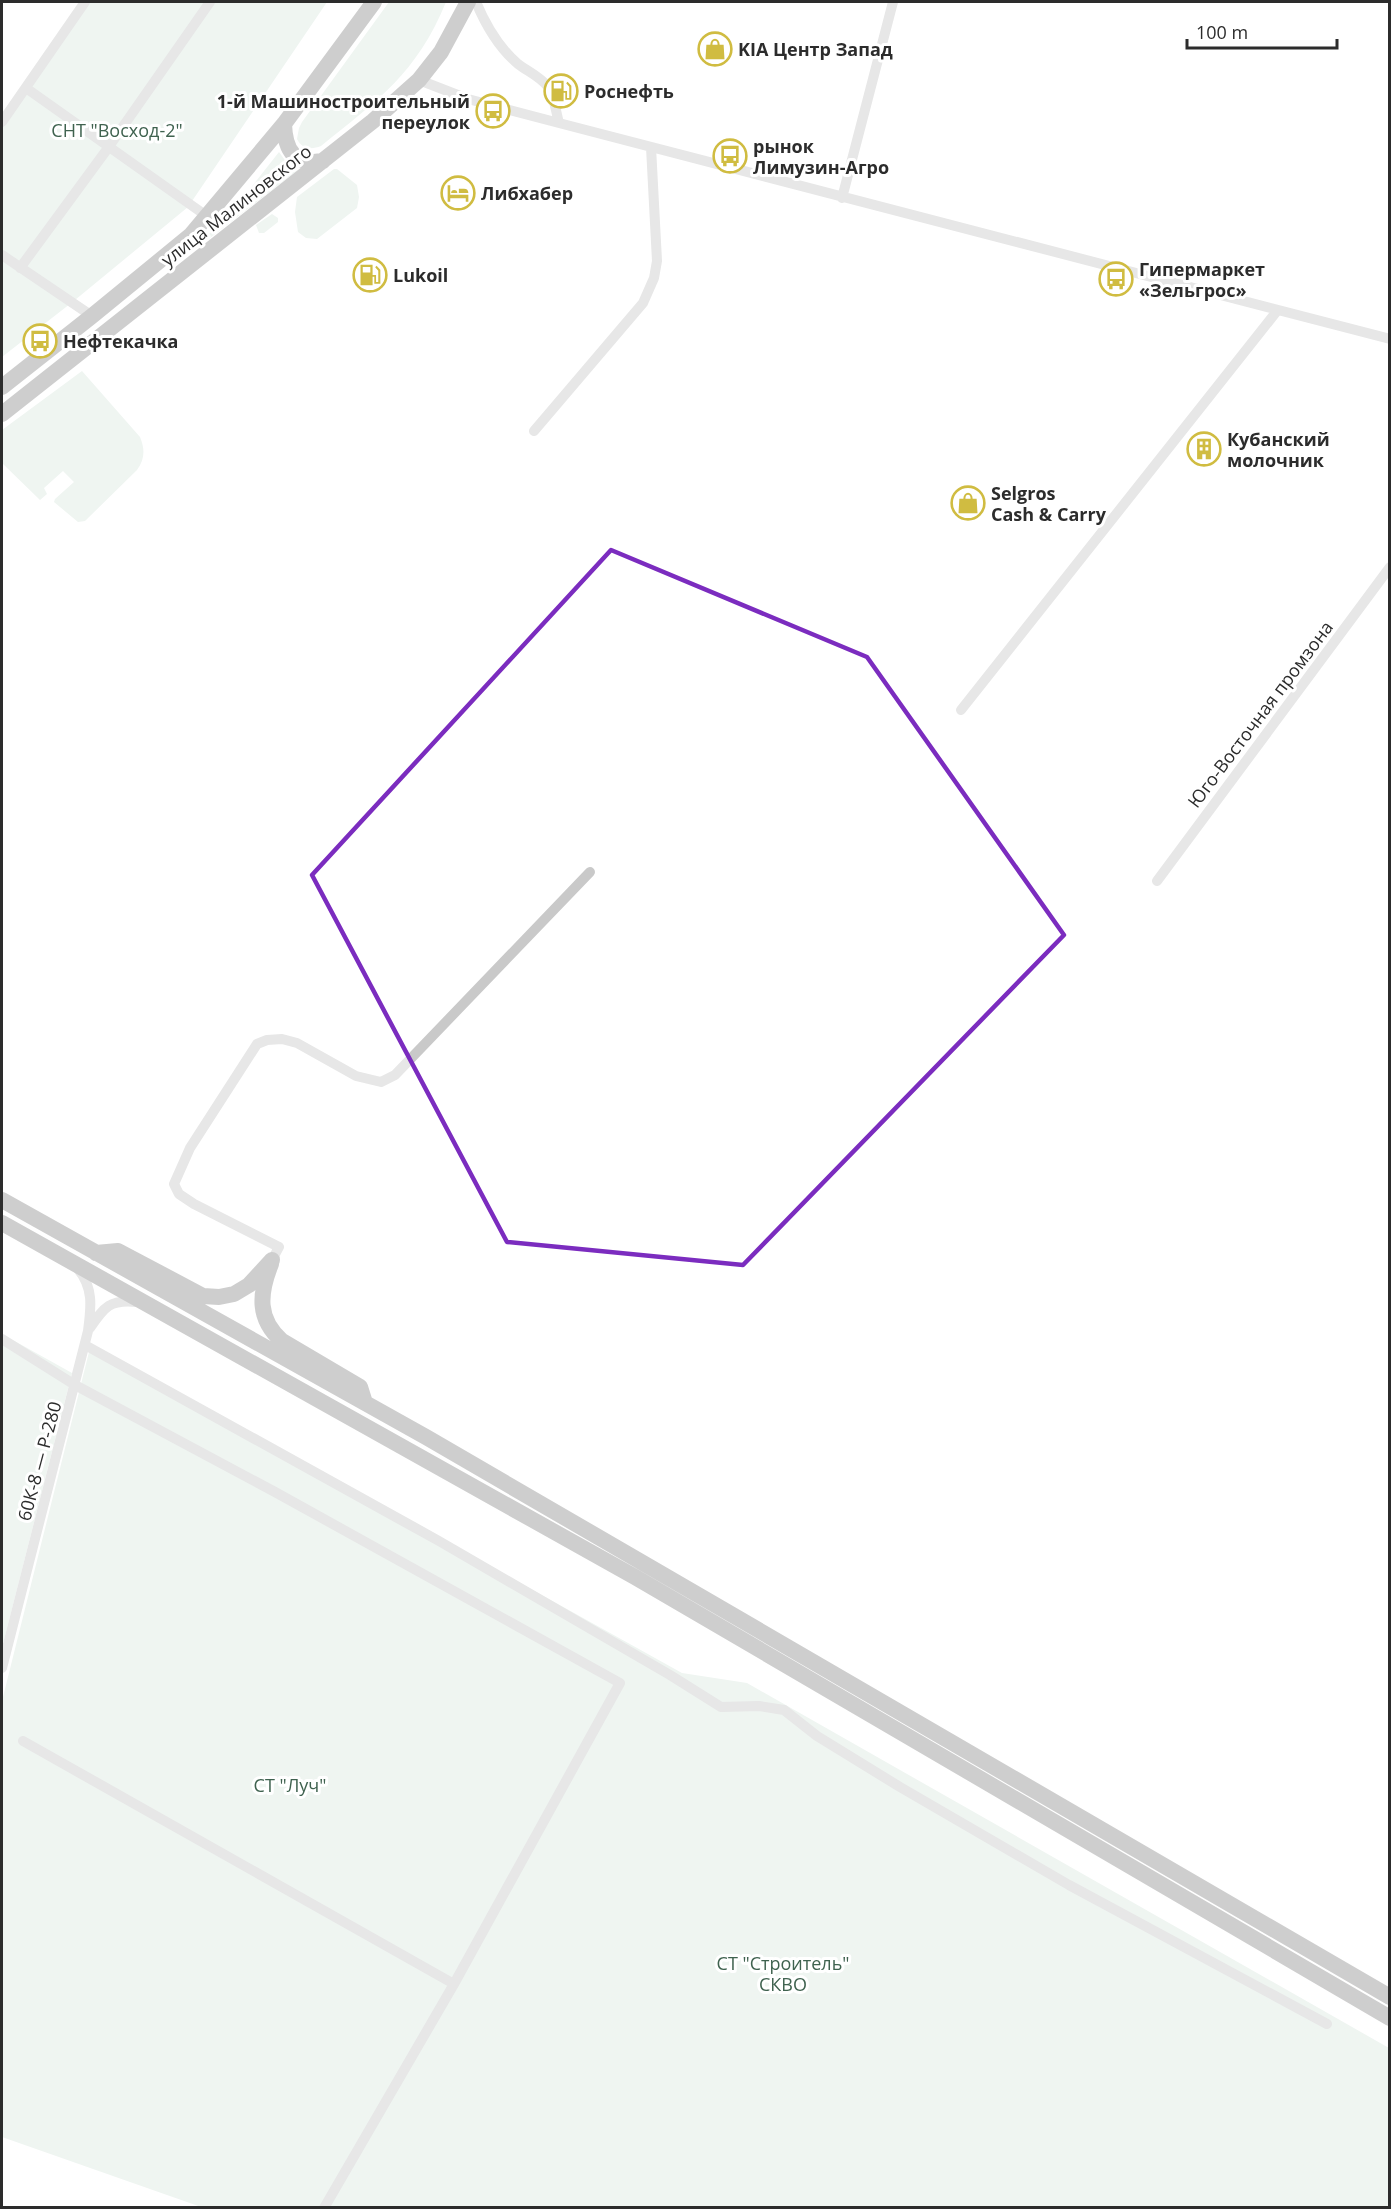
<svg xmlns="http://www.w3.org/2000/svg" width="1391" height="2209" font-family="'Open Sans',sans-serif">
<style>
.green{fill:#dbe8e0}
.lines{fill:none;stroke-linecap:round;stroke-linejoin:round}
.minor{stroke:#c9c9c9;stroke-width:10}
.highway{stroke:#939393;stroke-width:16}
.marked{fill:none;stroke:#7b2cbf;stroke-width:4.5;stroke-linejoin:round}
.labels{text-anchor:middle;dominant-baseline:central;stroke-width:6;stroke-linejoin:round;paint-order:stroke}
.poi-label{font-size:18px;font-weight:bold;fill:#2c2c2c;stroke:#fff;text-anchor:start}
.park-label{font-size:18px;fill:#3f624f;stroke:#fff}
.street-label{font-size:18px;fill:#2c2c2c;stroke:#fff}
</style>
<rect width="100%" height="100%" fill="#fff"/>
<path class="green" d="M82,2H327L188,207L75,300L2,357V116Z
M389,2H446C417,73 378,100 321,146C311,150 302,149 297,139L299,128L302,122Z
M279,152L287,163L298,170L197,248L196,247L234,209Z
M334,169H337L357,185L359,197L357,208L317,239L306,238L298,232L295,212L297,197Z
M272,214L278,218V222L264,233H259L256,225Z
M82,371L140,437C145,449 145,459 137,470L85,521L78,522L54,502L55,499L74,482L63,471L44,488L47,494L40,500L2,463V430Z
M2,1334L72,1373L2,1648Z
M91,1344L682,1673L747,1683L1389,2048V2207L204,2208L2,2137V1701Z"/>
<g class="lines">
<path class="minor" d="M476,2C486,26 498,47 518,64C527,71 541,77 548,87C554,96 556,112 559,123
M419,80L468,99L559,123L1390,339
M26,88L208,217
M2,122L85,2
M842,198L893,2
M2,255L92,316
M20,268L108,148L210,2
M534,431L643,303L654,278L657,261L651,147
M961,710L1277,311
M1157,881L1390,567
M272,1260L279,1247L194,1204L179,1194L174,1184L190,1148L257,1044L267,1040L282,1039L297,1043L356,1076L381,1082L395,1075L590,872
M90,1328C104,1307 110,1299 137,1302
M2,1339L75,1385L275,1492L620,1683L454,1984L324,2208
M85,1345L439,1541L670,1675L721,1707L759,1706L784,1710L817,1736L900,1787L1069,1885L1327,2024
M2,1668L88,1331C91,1308 94,1288 78,1269
M23,1741L454,1984"/>
<path class="highway" d="M284,124C285,151 295,166 323,161
M2,387L92,316L191,235L284,124L374,2
M2,414L373,121L419,80L441,52L468,2
M2,1200L426,1437L1390,1997
M2,1223L635,1577L1390,2018
M96,1253L118,1251L203,1296L219,1297L234,1294L249,1285L272,1260
M271,1264C259,1294 257,1319 282,1341L360,1387L365,1403"/>
</g>
<path d="M0 0H1391V2209H0ZM611,550L867,657L1064,935L743,1265L507,1242L312,875Z" fill="#fff" fill-opacity=".55" fill-rule="evenodd"/>
<path class="marked" d="M611,550L867,657L1064,935L743,1265L507,1242L312,875Z"/>
<defs>
<g id="shop-ring" transform="scale(1.725)"><circle r="9.5" fill="#fff" stroke="#d0bc41" stroke-width="1.5"/><path d="M-5-2.5h2.3a2.7 3.5 0 0 1 5.4 0H5L5.5 6h-11ZM-1.5-2.5h3a1.5 2.3 0 0 0-3 0Z" fill="#d0bc41"/></g>
<g id="fuel-ring" transform="scale(1.725)"><circle r="9.5" fill="#fff" stroke="#d0bc41" stroke-width="1.5"/><path d="M-5.5-6h7V0h2V4h1.3V-2.5L3-4.5l.8-.8L6-3V5H2.5V1h-1V6h-7ZM-4.2-4.7v3.2H.2V-4.7Z" fill="#d0bc41"/></g>
<g id="bus-ring" transform="scale(1.725)"><circle r="9.5" fill="#fff" stroke="#d0bc41" stroke-width="1.5"/><path d="M-5-6H5V4H4V6H2V4H-2V6H-4V4H-5ZM-3.5-4V0h7V-4ZM-3.5 1.2v1.5H-2V1.2ZM2 1.2v1.5H3.5V1.2Z" fill="#d0bc41"/></g>
<g id="hotel-ring" transform="scale(1.725)"><circle r="9.5" fill="#fff" stroke="#d0bc41" stroke-width="1.5"/><path d="M-6-4.5h1.5V1H6V5H4.5V3h-9V5H-6ZM-4 0a1.8 1.8 0 1 1 3.6 0ZM.5 0V-2.5h3Q6-2.5 6 0Z" fill="#d0bc41"/></g>
<g id="building-ring" transform="scale(1.725)"><circle r="9.5" fill="#fff" stroke="#d0bc41" stroke-width="1.5"/><path d="M-4-6H4V6H1V3H-1V6H-4ZM-2.5-4.3h1.7v1.8h-1.7ZM.8-4.3h1.7v1.8H.8ZM-2.5-1h1.7V.8h-1.7ZM.8-1h1.7V.8H.8Z" fill="#d0bc41"/></g>
</defs>
<g fill-rule="evenodd">
<use href="#shop-ring" x="715" y="49"/>
<use href="#fuel-ring" x="561" y="91"/>
<use href="#bus-ring" x="493" y="111"/>
<use href="#bus-ring" x="730" y="156"/>
<use href="#hotel-ring" x="458" y="193"/>
<use href="#fuel-ring" x="370" y="275"/>
<use href="#bus-ring" x="1116" y="279"/>
<use href="#bus-ring" x="40" y="341"/>
<use href="#building-ring" x="1204" y="449"/>
<use href="#shop-ring" x="968" y="503"/>
</g>
<g class="labels">
<g class="poi-label">
<text x="738" y="49">KIA Центр Запад</text>
<text x="584" y="91">Роснефть</text>
<text x="470" y="101" text-anchor="end">1-й Машиностроительный<tspan x="470" dy="21">переулок</tspan></text>
<text x="753" y="146">рынок<tspan x="753" dy="21">Лимузин-Агро</tspan></text>
<text x="481" y="193">Либхабер</text>
<text x="1139" y="269">Гипермаркет<tspan x="1139" dy="21">«Зельгрос»</tspan></text>
<text x="393" y="275">Lukoil</text>
<text x="63" y="341">Нефтекачка</text>
<text x="1227" y="439">Кубанский<tspan x="1227" dy="21">молочник</tspan></text>
<text x="991" y="493">Selgros<tspan x="991" dy="21">Cash &amp; Carry</tspan></text>
</g>
<g class="park-label">
<text x="117" y="130">СНТ "Восход-2"</text>
<text x="290" y="1785">СТ "Луч"</text>
<text x="783" y="1963">СТ "Строитель"<tspan x="783" dy="21">СКВО</tspan></text>
</g>
<g class="street-label">
<text transform="translate(236 205) rotate(-38)">улица Малиновского</text>
<text transform="translate(1260 714) rotate(-53)">Юго-Восточная промзона</text>
<text transform="translate(39 1461) rotate(-75)">60К-8 — Р-280</text>
</g>
</g>
<rect width="1391" height="2209" fill="none" stroke="#2c2c2c" stroke-width="6"/>
<path d="M1187 39v9h150v-9" fill="none" stroke="#2c2c2c" stroke-width="3"/>
<text x="1196" y="39" font-size="18" fill="#2c2c2c" stroke="#ffffff" stroke-width="4.5" paint-order="stroke">100 m</text>
</svg>
